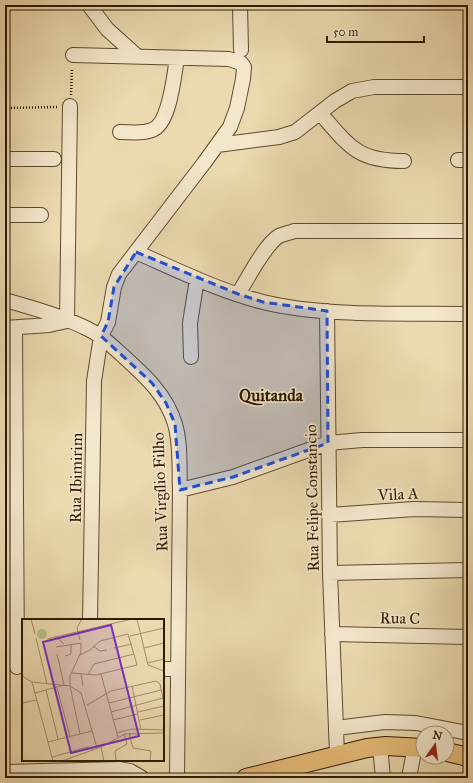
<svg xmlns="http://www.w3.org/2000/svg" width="473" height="783" font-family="'IM FELL Great Primer',serif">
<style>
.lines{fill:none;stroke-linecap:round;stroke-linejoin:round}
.minor-casing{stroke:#5e4a2c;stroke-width:16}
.major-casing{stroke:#2f1a00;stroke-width:20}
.path{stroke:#2f1a00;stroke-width:2.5;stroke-dasharray:1 2;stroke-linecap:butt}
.minor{stroke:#f2e6cb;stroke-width:14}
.major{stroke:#e6bc78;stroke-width:18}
.marked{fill:#1d4ed8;fill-opacity:0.2;stroke:#1d4ed8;stroke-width:3;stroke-dasharray:8 5;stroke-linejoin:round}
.labels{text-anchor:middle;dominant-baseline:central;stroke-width:3;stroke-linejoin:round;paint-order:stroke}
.street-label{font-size:16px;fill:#2f1a00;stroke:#f2e6cb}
.neighbourhood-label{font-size:17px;font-weight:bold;fill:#2f1a00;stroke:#f2e6cb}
.inset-road{fill:none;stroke:#a08d69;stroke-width:1}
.view{fill:#7b2cbf;fill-opacity:0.15;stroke:#7b2cbf;stroke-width:2}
.inset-edge{fill:none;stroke:#2f1a00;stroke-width:2}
</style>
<rect width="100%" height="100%" fill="#ebd9af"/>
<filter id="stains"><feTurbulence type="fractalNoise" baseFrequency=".005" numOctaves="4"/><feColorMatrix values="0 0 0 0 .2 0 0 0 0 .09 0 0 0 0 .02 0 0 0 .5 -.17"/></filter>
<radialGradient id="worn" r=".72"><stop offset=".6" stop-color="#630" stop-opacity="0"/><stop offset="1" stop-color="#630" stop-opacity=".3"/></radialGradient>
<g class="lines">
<g class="minor-casing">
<path id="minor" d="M89,5L107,29L138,57
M240,5L241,50
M73,55L229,59L241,63L244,67L243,79L237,108L230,127L204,163L119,274L114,287L108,322L101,336L94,381L90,620
M320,113C349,146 357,161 404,161
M120,132C131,132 142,134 152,130C170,124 174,75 177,58
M217,145L279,137L295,132L335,101L352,91L374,87H468
M5,159H54
M458,160H468
M5,215H41
M136,252C177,270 219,291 263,302C324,317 404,313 468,314
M238,294C247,280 265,244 279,236C283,234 289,233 294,231H468
M5,300C33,308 62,316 88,329C101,335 111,345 122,355C144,375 166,394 175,424C181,444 179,469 180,490L177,778
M327,311L330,573L337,755
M5,328L49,325L67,321L70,106
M15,328L17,667
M191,357L190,323L197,279
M180,490L233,477L328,443L362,440H468
M330,515L414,509L468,510
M330,573L468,570
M332,634L468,637
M163,669H177
M336,728L385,722L416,723L468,733
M380,746L383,778
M5,772L119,769L130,771L142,778
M409,778L415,746"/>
</g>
<g class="major-casing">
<path id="major" d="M447,752L468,757
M246,778L367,748L386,746L423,748"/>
</g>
<path class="path" d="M71,95L72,68
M5,108L57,107"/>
<use href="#minor" class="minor"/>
<use href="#major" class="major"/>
</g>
<path class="marked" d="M136,252L238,294L263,302L327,311L328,443L233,477L180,490L175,424L166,403L152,383L101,336L108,322L114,287Z"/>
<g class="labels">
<g class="street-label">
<text transform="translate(76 478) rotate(-89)">Rua Ibimirim</text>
<text transform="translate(160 492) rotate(-92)">Rua Virgílio Filho</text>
<text transform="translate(398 494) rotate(-3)">Vila A</text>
<text transform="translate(312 498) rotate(-91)">Rua Felipe Constancio</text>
<text transform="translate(400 618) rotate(1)">Rua C</text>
</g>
<g class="neighbourhood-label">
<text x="271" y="395">Quitanda</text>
</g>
</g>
<g transform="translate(22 619)">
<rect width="142" height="142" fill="#ebd9af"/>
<path d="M15 15a5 5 0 1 1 10 0a5 5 0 1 1-10 0Z" fill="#bdbe87"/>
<path class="inset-road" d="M9,0L13,15M115,0L126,46L142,52M33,17L42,25M108,17L142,9M14,19L25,65M25,20L110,0M58,21L55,9L60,0M71,27L78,32L85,31M34,28L59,24V33L48,57V67L58,115M92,29L110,25M122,29L142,24M43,37L49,35V25M125,44L142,40M50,54L74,56L115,46L106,15L78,22L68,31L58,36M59,55L61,67M79,55L96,118M66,56L72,45L112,35M0,57L10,63L48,67L59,74L75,129M10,63L31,142M110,67L119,111M35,69L48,117M24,71L36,120M13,74L42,66L35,35M0,84L15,81M87,84L139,71M65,86L89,72L134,62L138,65L142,84M89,93L141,79M116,93L142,87M91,101L116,95M118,101L142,96M95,114L110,110L142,111M107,114L111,129L129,132L128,142M26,123L70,112M79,128L82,142M30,138L66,128L71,131M40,142L79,128L103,115L142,114M94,142L93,132L105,125L102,115"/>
<path class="view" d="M89,6L117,117L49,134L21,23Z"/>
<rect width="142" height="142" class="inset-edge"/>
</g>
<rect width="473" height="783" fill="none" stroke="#ebd9af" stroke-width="20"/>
<rect x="6" y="6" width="461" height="771" fill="none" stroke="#2f1a00" stroke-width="2"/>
<rect x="10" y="10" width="453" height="763" fill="none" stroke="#2f1a00"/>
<g transform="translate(435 745) rotate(14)"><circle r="19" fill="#f2e6cb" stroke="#a4947a"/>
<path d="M0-3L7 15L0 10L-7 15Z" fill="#8f2418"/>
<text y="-6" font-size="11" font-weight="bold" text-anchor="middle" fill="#2f1a00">N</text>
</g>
<path d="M327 36v6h97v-6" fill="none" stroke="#2f1a00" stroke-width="2"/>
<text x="333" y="36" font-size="12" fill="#2f1a00" stroke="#f2e6cb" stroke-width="3" paint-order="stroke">50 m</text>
<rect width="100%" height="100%" filter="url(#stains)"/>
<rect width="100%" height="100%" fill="url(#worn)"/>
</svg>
